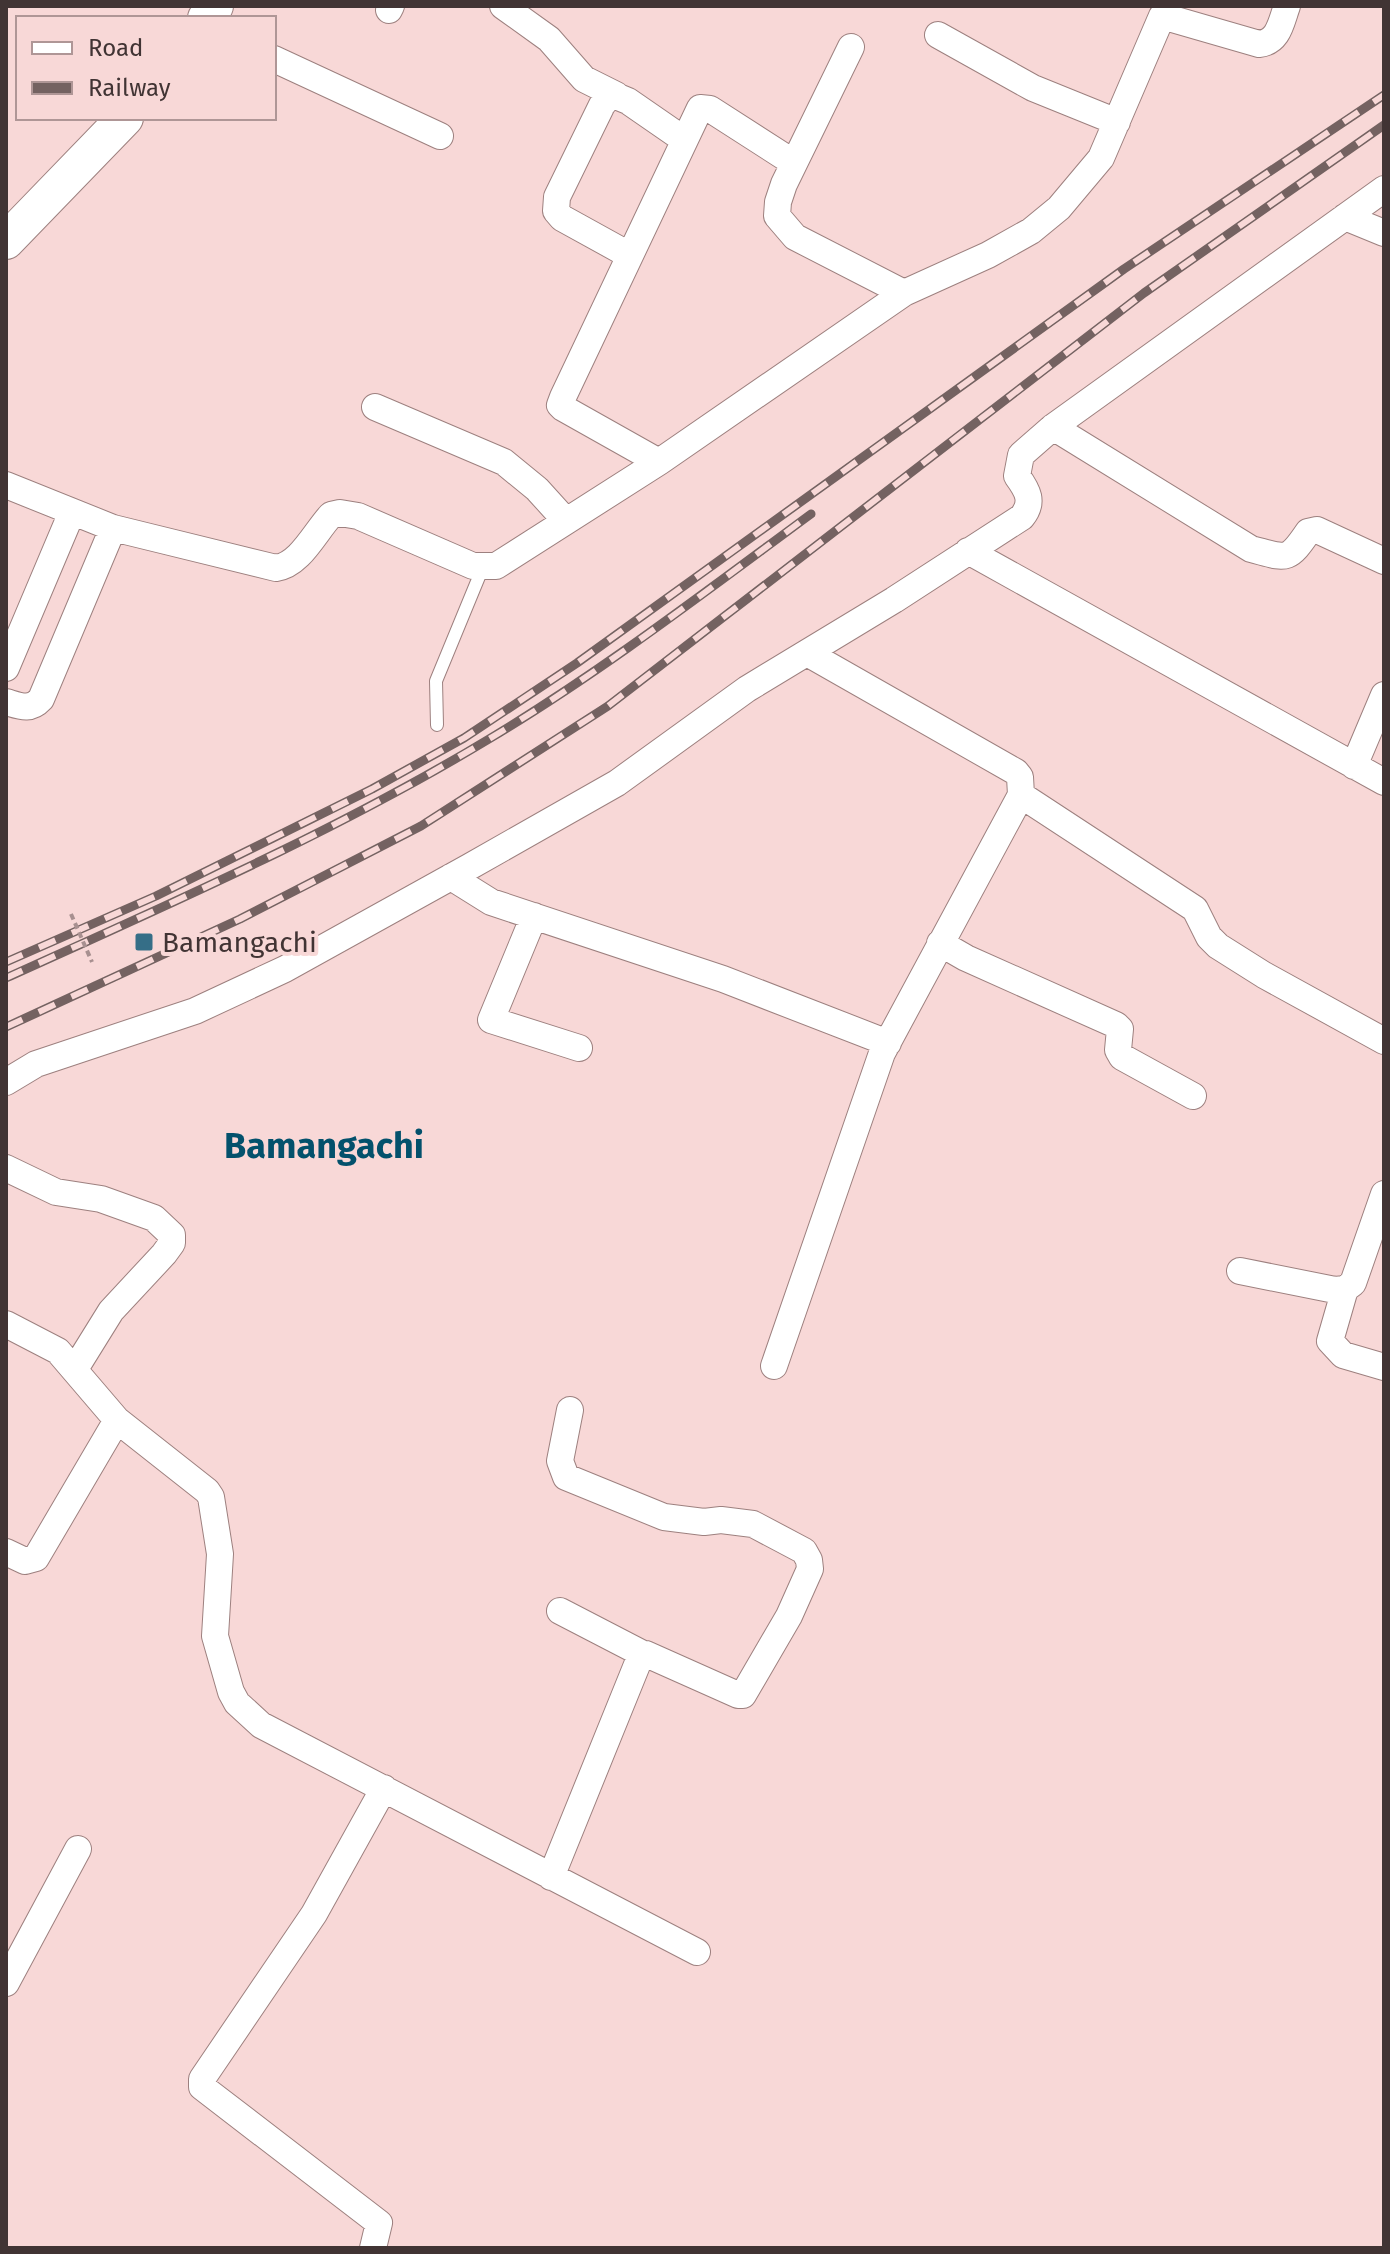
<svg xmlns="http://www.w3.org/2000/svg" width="1390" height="2254" font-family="'Fira Sans',sans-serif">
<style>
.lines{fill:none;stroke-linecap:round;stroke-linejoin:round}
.lane-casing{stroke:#9d807f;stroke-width:14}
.street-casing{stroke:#9d807f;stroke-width:28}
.secondary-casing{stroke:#9d807f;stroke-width:38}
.lane{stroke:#fff;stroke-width:12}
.street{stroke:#fff;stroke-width:26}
.secondary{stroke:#fff;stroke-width:36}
.rail-casing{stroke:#746261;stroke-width:9}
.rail{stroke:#f8d8d7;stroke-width:6;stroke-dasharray:18;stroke-linecap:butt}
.path-bridge{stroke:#a89090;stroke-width:4;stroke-dasharray:6 4;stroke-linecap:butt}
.poi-dot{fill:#356e87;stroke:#f8d8d7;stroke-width:3}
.labels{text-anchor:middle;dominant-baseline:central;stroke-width:8;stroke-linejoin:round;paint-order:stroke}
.poi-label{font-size:28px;fill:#413434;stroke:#f8d8d7;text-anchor:start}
.district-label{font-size:36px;font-weight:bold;fill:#03516c;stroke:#f8d8d7}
</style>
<rect width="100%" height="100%" fill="#f8d8d7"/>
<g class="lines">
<g class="lane-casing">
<path id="lane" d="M437,725L436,681L483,567"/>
</g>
<g class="street-casing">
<path id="street" d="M503,6L549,39L584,79L616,95
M389,10L391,6
M938,35L1033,88L1117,122
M851,47L784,184L778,202L777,216L795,237L904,293
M274,59L440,136
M1345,217L1384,233
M629,255L562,218L556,211L557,197L602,105L611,94L628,101L683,139
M375,407L504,462L537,489L566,521
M1053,427L1251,549C1286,558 1287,563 1308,532L1317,530L1384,561
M659,462L563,408L560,405L563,397L700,108L710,109L794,163
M6,485L113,528L276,568C300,565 315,532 331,515L340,513L358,516L473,566H496L659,462L904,293L988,255L1031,231L1059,208L1101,158L1162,16L1259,44C1279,42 1281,22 1287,6
M968,551L1384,782
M6,668L72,512
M6,702C20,706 30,711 41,699L113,528
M1354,766L1384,695
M1021,795L1195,909L1209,937L1218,946L1264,975L1384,1041
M451,877L491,902L723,979L888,1043
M534,916L491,1020L579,1048
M940,943L966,958L1116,1025L1120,1029L1118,1050L1122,1057L1193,1096
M6,1082L36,1064L195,1011L285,969L469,867L617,783L747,689L894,600L1022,517C1034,502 1028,491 1017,476L1021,455L1053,427L1384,189
M6,1168L56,1192L101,1199L154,1218L172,1235V1243L164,1254L111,1311L75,1369
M1240,1271L1335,1290L1345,1289L1353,1283L1384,1194
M1345,1289L1330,1341L1343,1355L1384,1367
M6,1324L58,1351L117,1420L207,1491L211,1497L220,1554L215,1636L231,1692L237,1703L261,1725L697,1952
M774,1366L882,1053L1021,795L1020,777L1016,772L807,653
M6,1552L25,1561L36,1558L117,1420
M560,1611L643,1654
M551,1877L641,1655L646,1654L738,1695H743L789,1616L810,1569L809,1560L804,1551L753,1524L721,1520L704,1522L664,1517L566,1477L560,1461L570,1410
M6,1983L78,1849
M373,2248L379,2223L202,2087V2079L314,1914L384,1788"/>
</g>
<g class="secondary-casing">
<path id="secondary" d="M206,18L215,6
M6,241L125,118"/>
</g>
<use href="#lane" class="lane"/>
<use href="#street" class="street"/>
<use href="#secondary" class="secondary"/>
<g class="rail-casing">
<path id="rail" d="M6,962L156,896L372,789L464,738L577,663L1124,269L1384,95
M6,978C169,904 335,832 489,739C601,672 705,592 811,514
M6,1027L240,919L421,826L608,706L1144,293L1384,125"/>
</g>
<use href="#rail" class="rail"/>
<path class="path-bridge" d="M71,914L92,962"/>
</g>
<rect class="poi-dot" x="134" y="932" width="20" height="20" rx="4"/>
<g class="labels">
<g class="poi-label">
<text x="162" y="942">Bamangachi</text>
</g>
<g class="district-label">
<text x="324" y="1146">Bamangachi</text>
</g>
</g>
<rect width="1390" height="2254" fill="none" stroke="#413434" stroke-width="16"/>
<rect x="16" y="16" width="260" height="104" fill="#f8d8d7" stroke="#af9696" stroke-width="2"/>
<rect x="32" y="42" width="40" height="12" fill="#ffffff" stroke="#af9696" stroke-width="2"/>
<text x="88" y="56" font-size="24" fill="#413434">Road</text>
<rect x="32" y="82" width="40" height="12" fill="#746261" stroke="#af9696" stroke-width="2"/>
<text x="88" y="96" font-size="24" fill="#413434">Railway</text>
</svg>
